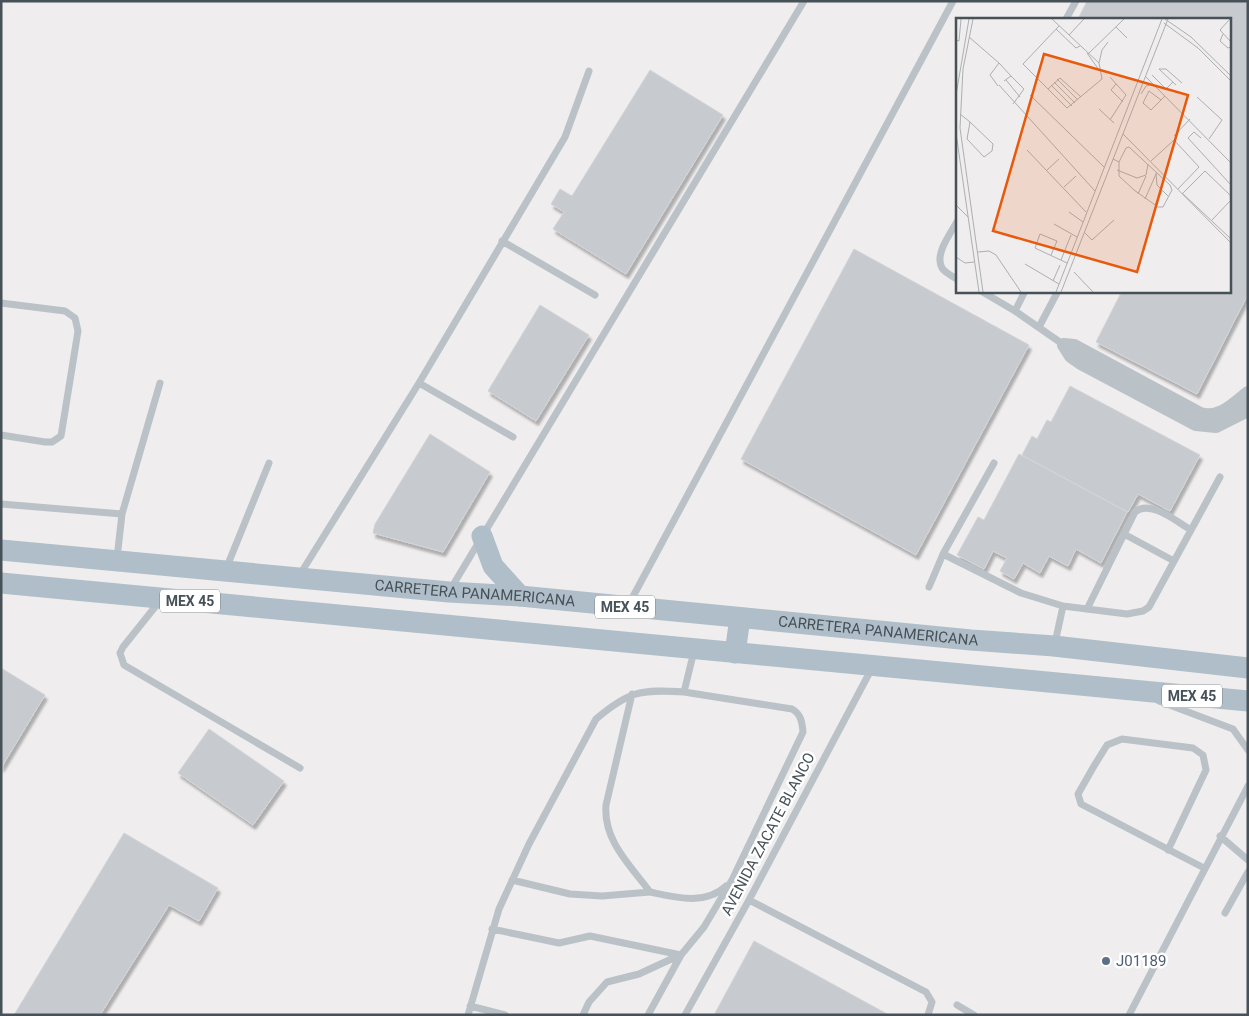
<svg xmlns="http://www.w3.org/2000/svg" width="1249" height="1016" font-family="Roboto,sans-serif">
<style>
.building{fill:#c7cacf;stroke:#d2d4d8;filter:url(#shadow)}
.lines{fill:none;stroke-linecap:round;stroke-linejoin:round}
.lane{stroke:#bac2c8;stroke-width:7}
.street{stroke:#bac2c8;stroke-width:14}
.primary{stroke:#afbec9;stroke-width:21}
.service-dot{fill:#5c6f8a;stroke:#fff;stroke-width:2}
.labels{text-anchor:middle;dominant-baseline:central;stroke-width:5;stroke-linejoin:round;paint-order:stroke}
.shield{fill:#fff;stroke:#7e858a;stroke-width:1}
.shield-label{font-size:14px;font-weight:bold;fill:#475158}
.street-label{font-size:15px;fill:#475158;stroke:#fff}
.service-label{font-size:15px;fill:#4e5e75;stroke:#fff;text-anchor:start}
.inset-road{fill:none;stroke:#acafb1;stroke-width:1}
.view{fill:#e8590c;fill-opacity:0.15;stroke:#e8590c;stroke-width:2.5}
.inset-edge{fill:none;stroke:#475158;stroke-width:2.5}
</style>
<defs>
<filter id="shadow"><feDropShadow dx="2.5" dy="4.5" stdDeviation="1" flood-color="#0004"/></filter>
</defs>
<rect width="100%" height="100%" fill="#efeded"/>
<path class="building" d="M1087,1H1248V294L1197,394L1096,342L1122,291H1230V19H1078Z
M650,70L723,115L626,274L553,229L564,212L551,204L560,189L572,196Z
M854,249L1029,345L916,555L741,459Z
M540,305L589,335L536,421L488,391Z
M1070,386L1200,455L1170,511L1138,494L1128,512L1022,455L1032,436L1037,439L1047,420L1051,422Z
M430,434L490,472L443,552L373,533L375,524Z
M1019,454L1127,512L1101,563L1076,549L1068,566L1049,556L1040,573L1023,563L1014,579L1000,571L1007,558L993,551L984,569L957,555L978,517L984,520Z
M1,668L45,695L1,768Z
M209,729L284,781L253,825L178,773Z
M124,833L218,888L199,921L169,905L100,1015H14Z
M754,941L889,1015H714Z"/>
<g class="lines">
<path class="lane" d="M1066,19L1076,1
M958,220C951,233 934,254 942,268C945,273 953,276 958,280
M502,241L595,295
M981,291L1015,311L1064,345
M1,303L65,311L75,318L78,331L61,436L52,442H45L1,435
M1015,311L1025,291
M1039,327L1058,291
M419,383L513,437
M1,504L122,514
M1124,534L1174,561
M943,554L1021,593L1063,606L1127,614L1143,611L1149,607L1220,477
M117,558L122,514L160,383
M226,569L269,463
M299,576L419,383L565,137L589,71
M929,587L943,554L994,463
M450,590L804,1
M159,602L123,647L120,653L124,665L300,768
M629,604L953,1
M1087,609L1135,512C1150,499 1177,522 1191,530
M1055,643L1063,606
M632,694L606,805C603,840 630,865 650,892C674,897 705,906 726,886
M1159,701L1233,729L1248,750
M1220,836L1248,860
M1168,850L1206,770L1203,755L1193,748L1122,739L1107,745L1094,766L1078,794L1081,804L1204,868
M512,880L570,894L602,896L650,892
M749,900L926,992L932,1002L928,1015
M1225,913L1248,872
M492,929L559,943L590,936L681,955
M957,1005L974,1015
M470,1006L505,1015
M468,1015L499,909L529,844L596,719C629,691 641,689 684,692L694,651
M583,1015L589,1002L607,982L639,974L680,955
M648,1015L681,955L704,927L732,880L803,732C802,722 801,714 792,709L684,692
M685,1015L749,900L872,668
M1129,1015L1248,786"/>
<path class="street" d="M1064,345L1071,356L1081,363L1196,424L1216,426L1248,410
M1064,345L1074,346L1200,414C1219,420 1233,405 1248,393"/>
<g class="primary">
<path d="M482,536L493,566L520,596"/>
<path id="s1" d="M1,550L449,592L520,596L971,640L1054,646L1248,668"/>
<path d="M1,583L1248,701"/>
<path d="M735,653L740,618"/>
</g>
</g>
<circle class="service-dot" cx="1106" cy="961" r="5"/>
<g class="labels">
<g class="shield">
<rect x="160" y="589.5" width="60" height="23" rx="4"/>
<rect x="595" y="595.5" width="60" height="23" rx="4"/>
<rect x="1162" y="684.5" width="60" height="23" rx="4"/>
</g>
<g class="shield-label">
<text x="190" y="601">MEX 45</text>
<text x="625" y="607">MEX 45</text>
<text x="1192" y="696">MEX 45</text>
</g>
<g class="street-label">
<text stroke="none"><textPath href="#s1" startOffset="476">CARRETERA PANAMERICANA</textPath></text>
<text stroke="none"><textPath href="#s1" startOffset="881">CARRETERA PANAMERICANA</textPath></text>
<text transform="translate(768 834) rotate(-62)">AVENIDA ZACATE BLANCO</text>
</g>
<g class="service-label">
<text x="1116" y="961">J01189</text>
</g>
</g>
<g transform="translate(956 18)">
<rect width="275" height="275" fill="#efeded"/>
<path class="inset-road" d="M17,1L7,51L4,110L27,274M96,1L143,45M209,1L235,19L275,58M274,1L264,12L275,24M208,5L242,30L275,63M103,8L67,46L111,90L146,61L143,45L146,32L152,24M160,9L171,20M100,11L120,30L124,28M267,16L264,23L272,30L275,29M113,17L128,1M13,19L43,45L34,57L42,68M0,22L3,23L5,1M131,35L143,52M132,36L168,1M43,45L55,58M196,57L210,71L217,64M190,59L275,145M101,61L122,82M50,62L64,79M48,63L55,58L68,71L57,86M98,64L119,85M160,66L155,72L167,84M43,67L139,173M95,67L116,88M220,67L203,51H210L226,65M92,71L104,60L125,79M185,76L190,68L197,66M0,77L13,1M74,77L148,149M241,79L266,102L253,121M205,82L193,73L187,85L195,92L209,78M143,91L158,105M4,96L14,104L37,126L36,133L28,139L11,121L14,104M154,102L170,77L154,59M0,115L23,274M167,116L275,225M218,118L234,101M245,120L238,114L232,120L275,167M71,132L130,194M157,141L163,144V158L178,172L202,189H207L216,172L214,167L173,129L170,130L163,144M195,143L218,122L243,149L222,171M91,152L103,141M161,152L181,160L190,157L192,146M200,155L201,167L213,179M108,169L120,158M226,175L275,221M182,176L190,158M226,176L249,153L275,178M189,181L200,156M0,187L12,199M199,187L206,173M113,194L127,204M256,202L275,182M98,206L121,219M129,215L136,222L158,202M22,234L33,233L40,237L65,274M95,237L101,223L84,216L79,230L111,245M0,239L9,245L18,244M105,242L115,217M69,246L103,266M118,254L137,274M97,263L104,247M100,274L206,1M105,274L212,1"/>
<path class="view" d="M88,36L232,77L181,254L37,213Z"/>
<rect width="275" height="275" class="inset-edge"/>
</g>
<rect width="1249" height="1016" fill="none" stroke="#475158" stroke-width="5"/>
</svg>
